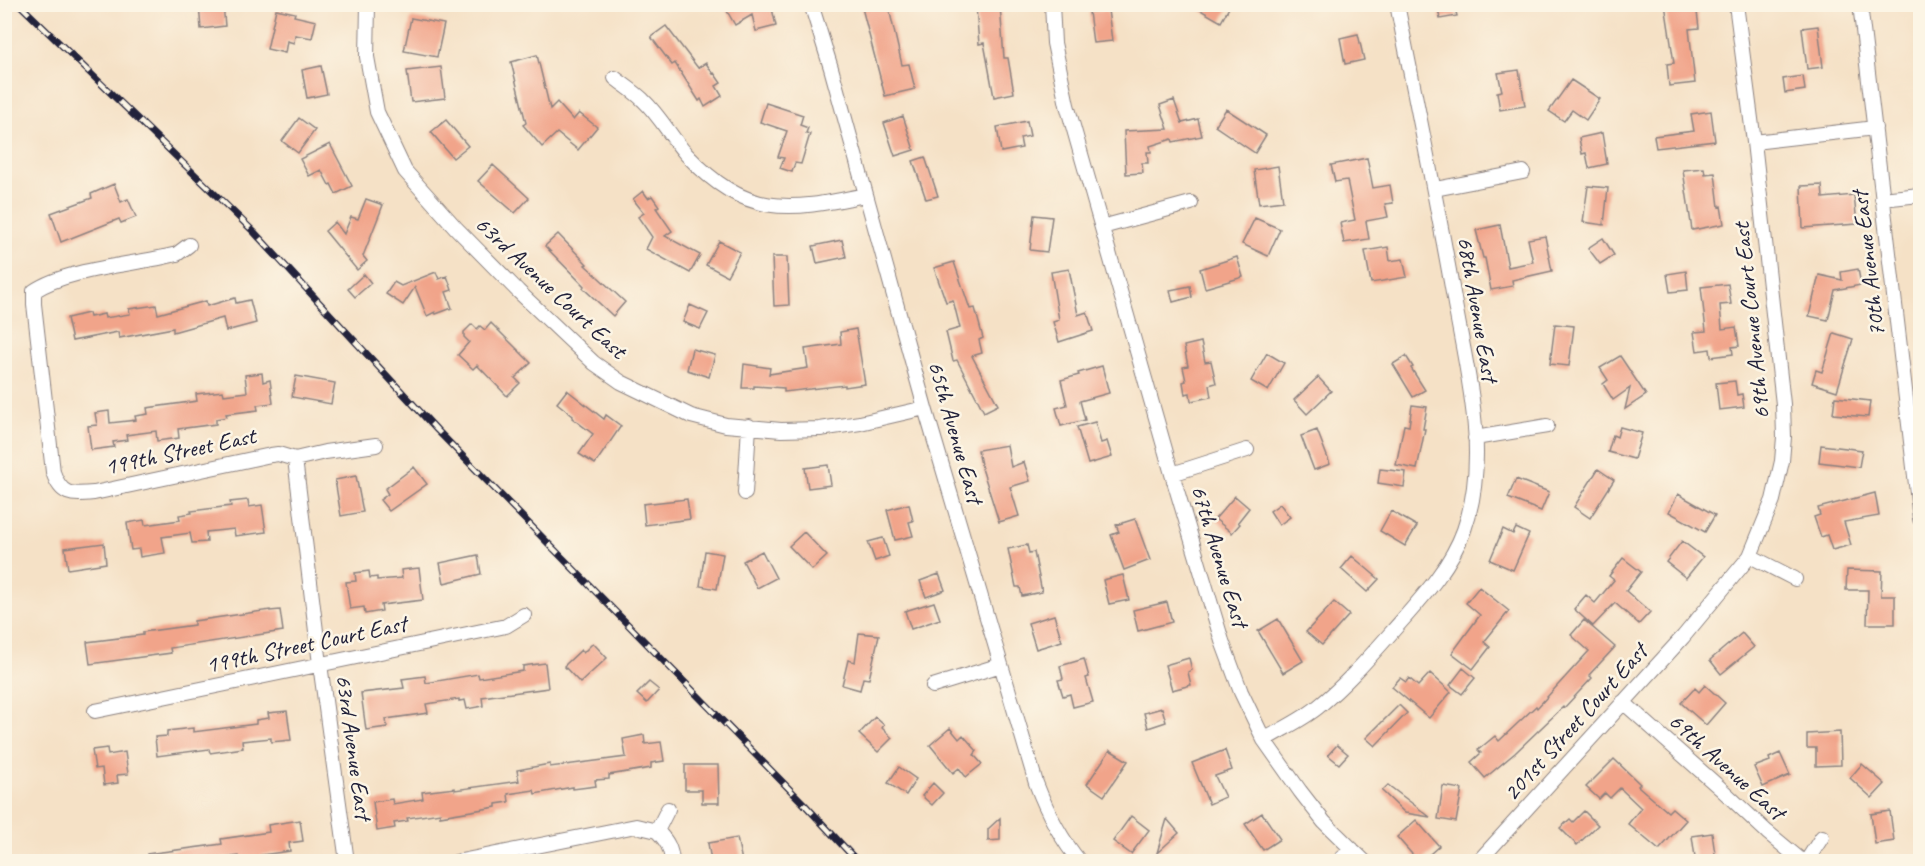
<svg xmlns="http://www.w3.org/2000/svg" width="1925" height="866" font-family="Caveat,sans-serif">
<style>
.building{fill:#f1a48a}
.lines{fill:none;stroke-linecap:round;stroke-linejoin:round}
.street-casing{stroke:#8c8280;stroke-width:16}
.street{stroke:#fff;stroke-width:14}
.rail-casing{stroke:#22223b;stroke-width:7}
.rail{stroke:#fcf5e5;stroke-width:4.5;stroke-dasharray:14;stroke-linecap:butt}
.labels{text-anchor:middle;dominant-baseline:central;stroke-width:5;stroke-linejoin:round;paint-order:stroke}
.street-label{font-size:24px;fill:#22223b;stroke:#fcf5e5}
</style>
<rect width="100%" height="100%" fill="#fcf5e5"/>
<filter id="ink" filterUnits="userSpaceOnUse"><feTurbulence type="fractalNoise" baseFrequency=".0167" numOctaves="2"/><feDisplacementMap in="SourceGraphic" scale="12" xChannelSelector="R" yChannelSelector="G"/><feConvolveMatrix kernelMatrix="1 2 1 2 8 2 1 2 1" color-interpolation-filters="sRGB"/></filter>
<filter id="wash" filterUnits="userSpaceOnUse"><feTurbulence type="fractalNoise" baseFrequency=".008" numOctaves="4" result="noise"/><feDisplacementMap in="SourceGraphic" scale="24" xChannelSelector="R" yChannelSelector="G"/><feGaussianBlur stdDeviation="1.35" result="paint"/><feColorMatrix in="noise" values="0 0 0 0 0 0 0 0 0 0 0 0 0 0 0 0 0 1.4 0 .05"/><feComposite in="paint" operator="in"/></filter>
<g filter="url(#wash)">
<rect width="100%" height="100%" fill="#f5e1c6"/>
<g id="blocks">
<path class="building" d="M199,4H223L225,26L201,29Z
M723,4H771L776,26L756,31L752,15L735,25Z
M861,4H888L902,65L909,64L915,89L885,96Z
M1190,4H1231L1221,22Z
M1437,4H1454L1457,16L1440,19Z
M1665,4H1696L1699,28L1689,29L1695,83L1669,86L1667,64L1674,63Z
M1000,5L1004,58H1008L1014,93L994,97L984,43L979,44L976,7Z
M276,9L295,13L294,16L316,21L312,38L295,35L294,43L287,41L285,53L267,49Z
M1108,10L1112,41L1093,43L1089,12Z
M411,18L444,24L437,57L404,51Z
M666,26L698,68L706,63L713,74L714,73L721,83L716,86L722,96L705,107L701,99L699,101L675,63L672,65L651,37Z
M1818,26L1823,67L1807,69L1802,28Z
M1358,34L1364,60L1345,64L1340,38Z
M537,55L550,109L557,102L573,120L579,113L597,127L578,150L557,133L542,147L523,125L526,123L511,62Z
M321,66L327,94L307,98L302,70Z
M441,67L445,98L411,102L407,71Z
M1519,70L1525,106L1500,110L1497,92L1502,91L1498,73Z
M1803,76L1805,90L1785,93L1783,79Z
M1571,80L1600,99L1586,120L1572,110L1564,121L1549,111Z
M1174,100L1182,123L1198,119L1202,136L1173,142L1172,139L1150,146L1151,152H1147L1148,163H1142L1143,173L1126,174L1124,131L1168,129L1160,105Z
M766,103L803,115L800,125L808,128L806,133L810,134L801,164L795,163L792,172L780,168L784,158L778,157L787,131L760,122Z
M1226,109L1266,135L1255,153L1215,126Z
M1711,111L1715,141L1656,148L1654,136L1694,131L1691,114Z
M903,116L914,150L895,156L884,123Z
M299,118L315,130L298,153L282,141Z
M446,120L468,146L453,158L431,132Z
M1027,121L1030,136L1020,138L1022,148L1001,152L997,127Z
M1602,133L1607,164L1589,168L1586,153L1582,154L1579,138Z
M330,144L352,186L336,194L331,184L329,185L321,170L309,176L300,159Z
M925,157L938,196L926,199L913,161Z
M1367,158L1373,188L1390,185L1393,203L1385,204L1388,217L1366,221L1369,239L1344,243L1340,223L1355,220L1347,180L1335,182L1331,165Z
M493,165L529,198L515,213L478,181Z
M1278,166L1283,201L1259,204L1254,170Z
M1704,168L1705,174L1715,173L1719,207L1721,206L1724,224L1692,230L1683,170Z
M114,184L121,202L128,199L136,217L121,223L119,219L61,242L51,213L92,198L91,194Z
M1822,185L1823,198L1854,195L1857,224L1803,228L1801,186Z
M1588,186L1608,188L1604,225L1583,222Z
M643,191L648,198L652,196L659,206L656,208L672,231L665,236L700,255L690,273L646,249L652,237L638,217L644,213L633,199Z
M366,199L383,205L363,256L367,261L357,270L325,231L335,222L344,234L351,217L358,219Z
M1034,215L1052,217L1047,252L1030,250Z
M1255,218L1280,229L1268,256L1242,244Z
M1500,225L1508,267L1533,262L1528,239L1545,236L1552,271L1512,280L1513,286L1491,290L1485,258H1483L1476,230Z
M558,234L587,264L585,265L625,302L613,316L583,288L584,286L545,246Z
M1603,238L1614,255L1600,264L1588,248Z
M842,240L846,257L817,263L813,246Z
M719,241L740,252L727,276L706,265Z
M1388,247L1390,261L1403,259L1407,277L1371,283L1365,251Z
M772,257H787L789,305L774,306Z
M1237,257L1243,277L1205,288L1200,269Z
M954,262L970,309L975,308L983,338L979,340L982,353L972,356L998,405L984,412L957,360L953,361L946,332L960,328L953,300L946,302L934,268Z
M1069,269L1078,315L1087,312L1093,331L1059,342L1053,322L1059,320L1051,272Z
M1858,269L1861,285L1835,290L1828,320L1809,316L1819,275L1842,280L1841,272Z
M1686,271L1688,290L1670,292L1667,274Z
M436,272L439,279L447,276L452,290L446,292L452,308L436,314L435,312L427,316L415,287L403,305L386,294L394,282L401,286Z
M364,274L371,283L355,297L348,289Z
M1728,284L1731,304L1720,305L1722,329L1736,327L1739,346L1732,347L1733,354L1711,357L1710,349L1697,351L1694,332L1706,331L1701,287Z
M1190,286L1192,297L1173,302L1170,290Z
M235,298L236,303L250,300L256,323L226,331L223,318L173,332V328L119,338L118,332L72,341L67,318L89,313L90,317L104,314L105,318L130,314L129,309L156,305L158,314L206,301L207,306Z
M690,305L708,313L700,329L683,322Z
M491,323L531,363L515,378L520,383L507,396L477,365L473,369L458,355L469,342L464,337V332L472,324L477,329L480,326L485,330Z
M1555,324L1574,326L1569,366L1550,364Z
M856,329L865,384L845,387V385L784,392V388L754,386V388H742L744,364L770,368L769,374L808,368L805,349L841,344L840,332Z
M1834,333L1853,339L1837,391L1812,383L1816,370L1822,372Z
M1201,342L1205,362L1211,361L1216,383L1209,385L1211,397L1191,401L1190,393L1185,394L1183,382L1186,381L1183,367L1188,366L1184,346Z
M692,349L715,355L709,377L687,370Z
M1267,353L1284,363L1268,391L1251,381Z
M1406,356L1413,367L1411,368L1425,390L1413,397L1393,364Z
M1620,356L1646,395L1625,409L1630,388L1613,400L1603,384L1608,380L1600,368Z
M1102,366L1109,393L1080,401L1085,420L1061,426L1056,408L1067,405L1061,380L1079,375L1078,373Z
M262,373L263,382L270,380L273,403L257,405L258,410L226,414L227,417L216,419V424L178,429L179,438L157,441L156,431L126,435L127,440L113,442L114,447L91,450L88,426L97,425L95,413L109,411L110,423L136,420L135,416L148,414L147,408L197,401L196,394L223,391L224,395L247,392L245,375Z
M296,376L335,383L331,404L292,397Z
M1318,377L1331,391L1307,414L1294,400Z
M1735,381L1737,395L1742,394L1744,407L1719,410L1716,383Z
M567,390L604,419L606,415L621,426L595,464L579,454L593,434L572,418L573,416L557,403Z
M1835,397L1870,401L1868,417L1833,414Z
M1412,405L1427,407L1423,429H1425L1417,469L1396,465L1404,425L1409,426Z
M1095,422L1101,443L1107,441L1112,457L1088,464L1077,427Z
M1620,427L1642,433L1634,459L1608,452L1613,435L1617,437Z
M1317,430L1330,464L1314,470L1301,436Z
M1007,445L1011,467L1024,462L1030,481L1010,487L1019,516L999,522L981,465L978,450Z
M1821,445L1862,450L1859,467L1819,462Z
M828,465L831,485L808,488L805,468Z
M414,467L427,484L389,511L380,500L388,494L385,489Z
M1380,469L1406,472L1404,487L1378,483Z
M1598,469L1614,480L1590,518L1574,507Z
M356,476L363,512L341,516L335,480Z
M1516,479L1549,492L1541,511L1508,498Z
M1875,493L1879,516L1844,522L1851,545L1832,550L1827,535L1821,537L1814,517L1820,515L1818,508Z
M1678,494L1715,515L1705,532L1669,512Z
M1235,496L1249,508L1238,522L1240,524L1232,533L1215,519Z
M687,499L690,519L645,525L643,504Z
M248,500L249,507L262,505L266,532L235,536L234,529L206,532L207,542L192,543L190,533L162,537L165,553L140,557L139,549L131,550L127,523L144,520L145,525L180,520L179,515L192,513L191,511L231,506L230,502Z
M909,504L913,521L909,522L913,536L895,540L887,510Z
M1280,504L1290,517L1279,525L1270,511Z
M1391,511L1417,526L1405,546L1380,531Z
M1135,519L1150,560L1124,570L1111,535L1119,532L1116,525Z
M1516,528L1529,534L1513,570L1490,560L1503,529L1513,534Z
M804,532L827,556L812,570L789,546Z
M883,538L889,556L875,561L868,542Z
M1682,541L1703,557L1686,578L1666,562Z
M104,543L106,563L68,569L65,548Z
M1027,545L1029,553L1034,552L1042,592L1022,596L1020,587H1016L1008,549Z
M705,551L723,554L717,589L700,586Z
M762,551L776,578L757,588L743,561Z
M478,555L481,574L444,583L440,563Z
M1352,556L1379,579L1367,592L1341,569Z
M1623,558L1641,572L1626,591L1650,612L1639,624L1615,603L1593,626L1574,609L1586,595L1595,603L1614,580L1609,576Z
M419,568L423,600L381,605L382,611L365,614L364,607L350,609L346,582L356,581L355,573L369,571L370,578L377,577V580L402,578L401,570Z
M1847,570L1882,571L1881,596H1895V624H1867L1868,590H1846Z
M939,574L945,590L926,597L920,581Z
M1123,575L1129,600L1109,604L1103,580Z
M1479,587L1509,611L1484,642L1490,647L1473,669L1452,653L1480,615L1466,603Z
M934,602L940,619L911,629L905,611Z
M1167,602L1172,622L1138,631L1133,610Z
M1334,602L1349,615L1322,645L1306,632Z
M270,610V611L280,610L283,631L170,648L171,653L90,664L87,642L143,635V632L194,625V621Z
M1054,615L1062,641L1036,649L1028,623Z
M1278,619L1303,661L1283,673L1258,631Z
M1584,620L1615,647L1589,675L1592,678L1564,708L1563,707L1515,753L1485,778L1471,762L1481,753L1478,750L1495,736L1499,741L1536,706L1537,708L1589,651L1571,635Z
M859,633L879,635L869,679L863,678L860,690L842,685L848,660L855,662Z
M1742,633L1754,647L1721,674L1710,660Z
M593,643L607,658L580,683L564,666L581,650L583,653Z
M1189,658L1192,670L1188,672L1191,685L1172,690L1165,665Z
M1084,659L1089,677L1086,678L1093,702L1073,707L1070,694L1063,696L1058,680L1063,679L1060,666Z
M545,663L548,688L482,697L483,706L467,709L465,700L459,701V699L426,704L428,713L386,719L387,727L366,730L361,693L404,688L402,679L425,676L426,683L478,674L479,678L523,671V666Z
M1463,668L1475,678L1462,694L1450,685Z
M1430,673L1451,692L1429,718L1392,687L1400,678L1406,682L1409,678L1418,686Z
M649,682L659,690L647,703L637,694Z
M1705,685L1725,703L1706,725L1681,703L1695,688L1699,692Z
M1399,705L1407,713L1375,746L1366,738Z
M1162,708L1166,722L1148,728L1144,713Z
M287,711L291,740L271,742V738L242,741L243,748L210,753L209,749L157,756L155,737L167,736V731L193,728V732L256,724V720L269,718L268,713Z
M875,717L884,725L882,728L892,738L878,752L859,734Z
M950,728L959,739L963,735L977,751L974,755L982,764L966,777L959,768L953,773L930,745Z
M1840,732L1841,765L1816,766V748H1807V734Z
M644,735L645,744L661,742L664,761L651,763V768L609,775V779L595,780L596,786L573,789V787L535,794L534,790L508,794L509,802L496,804V807L440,816V813L407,818L408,821L394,823L395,828L377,831L373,802L392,799L393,804L423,799L422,792L455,788V790L519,781L517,770L550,764V767L626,757L623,739Z
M1337,745L1348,754L1339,764L1328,755Z
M107,748L108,755L125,752L128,774L117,775L118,783L104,785L102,768L95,769L92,750Z
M1110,750L1128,761L1104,796L1087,784Z
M1225,750L1232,770L1215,776L1225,797L1209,804L1192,763Z
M1780,753L1790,775L1763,787L1754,767L1770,761L1769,758Z
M1614,759L1640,784L1638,786L1668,812L1672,808L1686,820L1659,850L1628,824L1641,808L1620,788L1610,798L1605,793L1599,799L1586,787Z
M1862,764L1885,784L1872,798L1850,778Z
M685,765H718L719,803H702V790H685Z
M899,767L916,779L906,795L888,783Z
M933,783L943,793L932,805L922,796Z
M1388,785L1430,817L1405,813L1382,791Z
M1443,786L1462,789L1456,822L1438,819Z
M1584,811L1598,825L1577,845L1560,828L1570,819L1573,822Z
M1890,811L1894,841L1875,844L1871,814Z
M1262,813L1280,839L1263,850L1245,824Z
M1131,816L1149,830L1131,854L1113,841Z
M1000,818V840L988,841V829Z
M1167,819L1179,833L1157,853Z
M300,820L303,841L289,843L290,851L261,855L262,858L239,861L238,856L202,861H147V854L222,844L221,839L269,832L268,825Z
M1416,820L1439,846L1422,861H1418L1397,837Z
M1712,833L1716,861H1697V857H1695L1692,836Z
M737,838L742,861H711L708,843Z"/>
</g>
</g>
<g filter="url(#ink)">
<use href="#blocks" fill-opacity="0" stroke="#8c8280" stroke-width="1.5"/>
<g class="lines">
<g class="street-casing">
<path id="street" d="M368,4L367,57L377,112L405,171L456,228L518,291L594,363L621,382L691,416L726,425L781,430L820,429L860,423L925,408
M811,4L831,68L925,408L1036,783C1047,812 1060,838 1080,862
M1052,4L1054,43L1067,105L1172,474L1222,641L1241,692L1264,740L1300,791L1324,822L1365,862
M1860,4L1920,519
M615,78C624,85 635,92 643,100C660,116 671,137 686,154C745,217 787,212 865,195
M1754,142L1875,128
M1435,189L1523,172
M1882,199L1920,195
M1102,227L1191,203
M189,245L177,254L164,257C127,265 65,270 34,291V304L53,472C61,496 71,495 94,493L271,455L278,454L295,459L325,452L376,445
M1475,438L1547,426
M295,459L320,664L347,862
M1172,474L1247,450
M745,493L749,426
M1750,556L1795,579
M933,686L1001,665
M1623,702L1720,788L1767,832L1803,862
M95,711L506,626L524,615
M1264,740C1282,729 1302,720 1318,707C1345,685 1368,659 1391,633C1418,602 1450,569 1464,530C1491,454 1466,370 1453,293C1436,197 1416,101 1397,4
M657,831C667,841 671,848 672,862
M456,862L636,826L657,831L668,809
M1338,862L1352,849
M1478,862L1683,637L1750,556L1773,500L1782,461L1784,437L1783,404L1754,142L1736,4
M1806,862L1822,837"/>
</g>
<use href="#street" class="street"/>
<g class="rail-casing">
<path id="rail" d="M19,4L254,232L437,430L805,805L858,862"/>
</g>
<use href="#rail" class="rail"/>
</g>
</g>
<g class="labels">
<g class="street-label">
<text transform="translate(1868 264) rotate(-97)">70th Avenue East</text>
<text transform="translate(551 287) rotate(43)">63rd Avenue Court East</text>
<text transform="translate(1478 309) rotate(80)">68th Avenue East</text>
<text transform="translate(1751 321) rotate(-96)">69th Avenue Court East</text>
<text transform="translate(956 432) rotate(74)">65th Avenue East</text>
<text transform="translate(180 451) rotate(-12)">199th Street East</text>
<text transform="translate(1220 556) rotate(73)">67th Avenue East</text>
<text transform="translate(306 644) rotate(-12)">199th Street Court East</text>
<text transform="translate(1575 722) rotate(-48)">201st Street Court East</text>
<text transform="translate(354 747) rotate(82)">63rd Avenue East</text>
<text transform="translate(1727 766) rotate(42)">69th Avenue East</text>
</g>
</g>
<rect width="1925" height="866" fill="none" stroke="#fcf5e5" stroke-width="24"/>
</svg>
